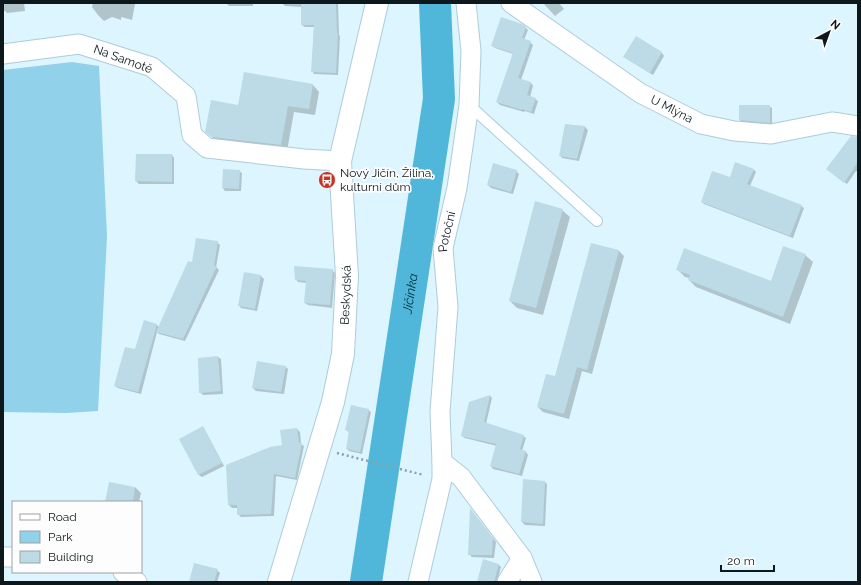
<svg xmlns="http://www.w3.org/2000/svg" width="861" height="585" font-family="Raleway,sans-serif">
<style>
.green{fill:#91d1e9}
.shadow{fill:#0003}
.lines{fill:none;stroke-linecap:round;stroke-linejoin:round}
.river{stroke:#50b7da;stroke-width:32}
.building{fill:#bcdbe7}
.lane-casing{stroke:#aeccd8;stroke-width:12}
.street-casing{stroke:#aeccd8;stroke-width:21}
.secondary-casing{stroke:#aeccd8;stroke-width:24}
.path{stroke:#8da0a8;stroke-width:2.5;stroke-dasharray:2 3;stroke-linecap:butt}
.lane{stroke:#fff;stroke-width:10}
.street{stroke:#fff;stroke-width:19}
.secondary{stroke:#fff;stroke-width:22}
.labels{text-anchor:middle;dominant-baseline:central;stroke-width:3.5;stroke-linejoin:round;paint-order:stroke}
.street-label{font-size:12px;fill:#0d181c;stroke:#fdfdfd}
.poi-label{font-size:12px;fill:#0d181c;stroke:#fdfdfd;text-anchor:start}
.water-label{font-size:13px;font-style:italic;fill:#013341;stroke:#fdfdfd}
</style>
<rect width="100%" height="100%" fill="#dcf5ff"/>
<path class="green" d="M72,62L99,66L107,236L98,411L66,413L3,412V70Z"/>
<path class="shadow" d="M3,3H24L25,11L7,13L5,11H3Z
M93,3H134L135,4L132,20L121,17V20L112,17L104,21L98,15L92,7Z
M226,3H253V6H229Z
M282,3H338L339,35L340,36L338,75L314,74L312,71L314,27H305L302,25V7L285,6Z
M543,3H559L564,9L555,16Z
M525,27L528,30L524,40L530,42L533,45L521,80L531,83L533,86L530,97L535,99L538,101L534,114L525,111L524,112L500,105L497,102L513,54L495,48L492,45Z
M636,37L662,53L664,56L653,75L627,59Z
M244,73L313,85L319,92L315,115L294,112L287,151L219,144L206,131L239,106Z
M769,106L772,108V125L742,123L740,120Z
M566,125L585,127L588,130L579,161L562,158L560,155Z
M858,138V172L856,171L847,184L830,171Z
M137,155H172L174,158V184H139L136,181Z
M753,169L756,172L750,186L801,206L804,208L793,238L704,204L702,202Z
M239,171L242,173L241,191H225L223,188Z
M516,171L519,174L513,194L491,188L488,185Z
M562,210L570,217L543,315L517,308L510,301Z
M217,242L220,245L216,267L219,270L185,341L159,334L157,332L141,394L118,388L115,386L136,351L156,324L159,327L193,263Z
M592,244L619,251L624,256L592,374L582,371L569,419L543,412L538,407L556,377Z
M805,255L813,262L790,324L696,287L689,280V278L685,277L677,269L771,283Z
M332,270L335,273L332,308L308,305L305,303L307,283L298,282L296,279Z
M245,273L261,276L264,279L257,311L241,308L239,305Z
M218,357L221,359L223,394L203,395L200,392Z
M285,366L288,369L284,394L256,391L253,388Z
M490,396L492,398L486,424L523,436L526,438L522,451L526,452L528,455L522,476L493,469L491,466L497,446L465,438L462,436L470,403Z
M368,410L371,412L362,454L349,451L347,449L349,432L346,430Z
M203,427L205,430L224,466L202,477L199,475L181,439Z
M297,429L300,432L301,444L304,446L297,480L276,476L274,516L241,517L238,514V508H232L229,505L227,466L283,446Z
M545,482L547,484L545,526L525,525L522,522Z
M135,487L141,493L139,502H106Z
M471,510L496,542L494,558L472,557L469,554Z
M499,565L501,567L497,582H478Z
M217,570L220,573L217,582H190Z"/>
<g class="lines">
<path class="river" id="s1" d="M366,582L439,99L435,3"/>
</g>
<path class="building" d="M301,3H336L337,33H338L336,73L311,72L314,25H301Z
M501,17L522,24L526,27L522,38L531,41L518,78L531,82L527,95L536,98L531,112L522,109V110L496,102L513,53L491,46Z
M636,36L662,52L650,73L623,57Z
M244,72L313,84L309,109L288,106L281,145L212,137L205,132L211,100L238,105Z
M739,105H770V123L739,120Z
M565,124L585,126L577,159L559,156Z
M851,136L858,137V162L844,183L826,169Z
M136,154H172V182L135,181Z
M735,162L754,169L747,184L802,205L790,236L701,202L712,171L730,177Z
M493,163L517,170L511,192L487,185Z
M223,169L240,170L239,189L222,188Z
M535,201L563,209L536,308L509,301Z
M196,238L218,241L214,266H217L183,339L156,332L188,261L192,262Z
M591,243L619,250L587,370L577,367L564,414L537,407L546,374L555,376Z
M783,246L806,254L783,317L688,280L690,275L676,270L684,248L771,281Z
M294,266L333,269L330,305L304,303L306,281L295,280Z
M244,272L261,275L255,309L238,306Z
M144,320L157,324L138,392L114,386L125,347L135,349Z
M218,356L221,391L199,393L198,358Z
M257,361L286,366L281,392L252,388Z
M490,395L484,422L524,435L520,449L526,451L519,474L490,466L496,444L461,436L469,402Z
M351,405L369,409L360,452L346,449L349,431L345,430Z
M203,426L222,463L198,475L179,439Z
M297,428L299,443H302L295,478L274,474L271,514L237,515V505H228L226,465L270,447L282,445L280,430Z
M523,479L545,481L543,524L521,522Z
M109,482L135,487L133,502H105Z
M470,508L493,538L492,555H468Z
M483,559L499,564L494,582H477Z
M194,563L218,569L214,582H189Z"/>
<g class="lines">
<g class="lane-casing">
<path id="lane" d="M469,105L597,221"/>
</g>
<g class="street-casing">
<g id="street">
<path id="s2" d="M511,3L640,93L701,124L734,131L771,134L832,122L858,126"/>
<path d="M3,54L79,44L152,67L186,96L192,135L207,148L304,159L340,161"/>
<path d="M442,462L461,477L522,558L532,582"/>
<path d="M3,557H13"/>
<path d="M123,572L137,582"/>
<path id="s3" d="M418,582L442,479V462L440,412L448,307L443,248L457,188L469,105L471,51L466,3"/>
<path d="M507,582L522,558"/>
</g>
</g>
<g class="secondary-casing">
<g id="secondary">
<path id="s4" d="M279,582L333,402L343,354L347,276L340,161L377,3"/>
</g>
</g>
<path class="path" d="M337,453L368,461L424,475"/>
<use href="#lane" class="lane"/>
<use href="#street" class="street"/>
<use href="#secondary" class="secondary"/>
</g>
<defs>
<g id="bus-disc" transform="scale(0.9)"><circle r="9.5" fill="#c23527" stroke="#fdfdfd"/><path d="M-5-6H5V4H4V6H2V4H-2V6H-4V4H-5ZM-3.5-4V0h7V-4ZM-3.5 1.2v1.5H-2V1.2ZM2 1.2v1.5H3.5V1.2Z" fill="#fff"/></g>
</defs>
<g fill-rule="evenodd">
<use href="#bus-disc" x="327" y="180"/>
</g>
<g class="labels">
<g class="street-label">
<text transform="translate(123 59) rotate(20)">Na Samotě</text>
<text stroke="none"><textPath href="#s2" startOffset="193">U Mlýna</textPath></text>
<text stroke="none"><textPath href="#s3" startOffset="354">Potoční</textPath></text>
<text stroke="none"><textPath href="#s4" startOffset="296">Beskydská</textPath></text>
</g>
<g class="poi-label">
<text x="340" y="173">Nový Jičín, Žilina,<tspan x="340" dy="14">kulturní dům</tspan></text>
</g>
<g class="water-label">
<text stroke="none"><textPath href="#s1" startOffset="292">Jičínka</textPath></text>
</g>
</g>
<rect width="861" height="585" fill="none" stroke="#0d181c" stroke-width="8"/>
<rect x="12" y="501" width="130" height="72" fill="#fdfdfd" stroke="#9da1a3"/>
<rect x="20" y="514" width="20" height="6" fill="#ffffff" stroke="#9da1a3"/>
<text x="48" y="521" font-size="12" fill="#0d181c">Road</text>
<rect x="20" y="531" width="20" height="12" fill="#91d1e9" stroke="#9da1a3"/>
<text x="48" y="541" font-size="12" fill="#0d181c">Park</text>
<rect x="20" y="551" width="20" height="12" fill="#bcdbe7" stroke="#9da1a3"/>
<text x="48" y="561" font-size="12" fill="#0d181c">Building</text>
<g transform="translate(829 32) rotate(41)" stroke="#fdfdfd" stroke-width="3" paint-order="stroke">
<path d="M0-3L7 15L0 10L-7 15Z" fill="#0d181c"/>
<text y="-6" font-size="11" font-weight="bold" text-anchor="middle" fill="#0d181c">N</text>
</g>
<path d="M721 565v6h53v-6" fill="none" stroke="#0d181c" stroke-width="2"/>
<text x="727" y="565" font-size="12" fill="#0d181c" stroke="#fdfdfd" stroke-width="3" paint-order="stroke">20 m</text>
</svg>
